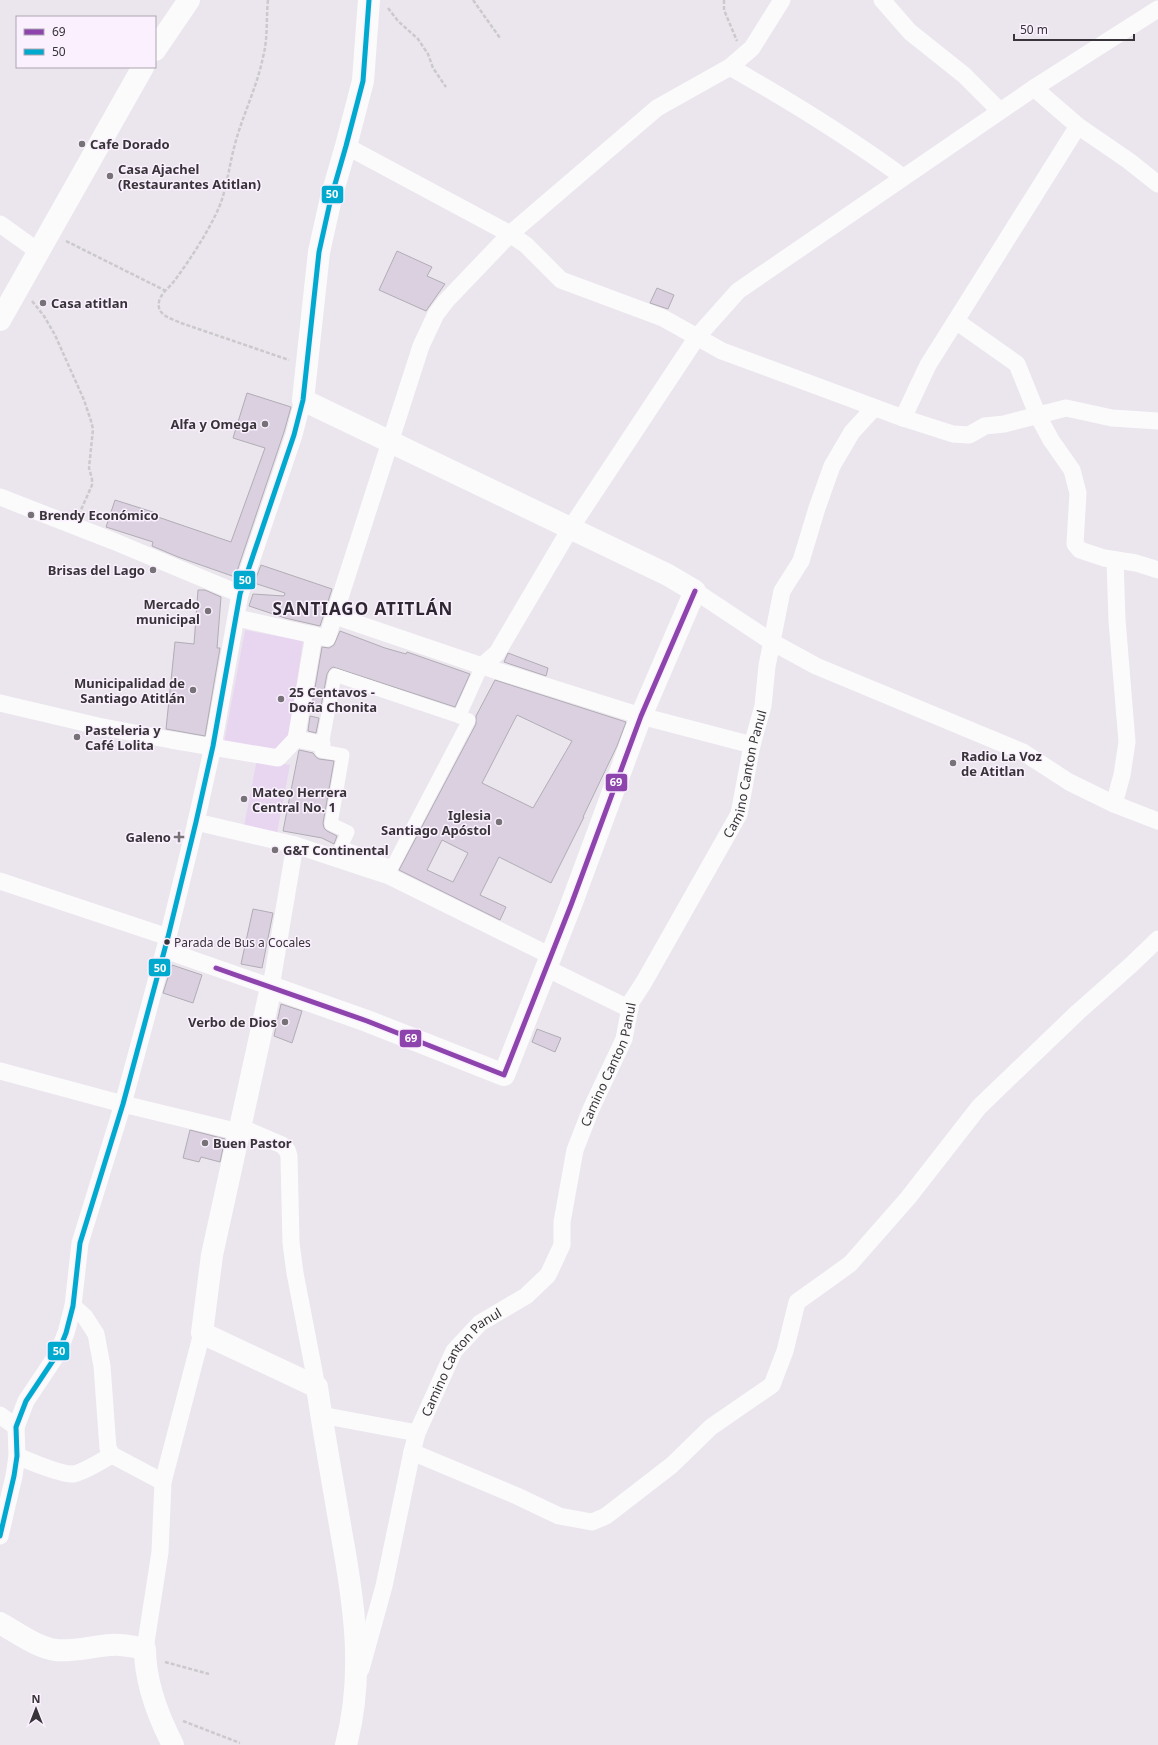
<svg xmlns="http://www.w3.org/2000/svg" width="1158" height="1745" font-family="'Noto Sans',sans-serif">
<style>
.green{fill:#e8d6f1}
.building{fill:#dad0e0;stroke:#b1adb4;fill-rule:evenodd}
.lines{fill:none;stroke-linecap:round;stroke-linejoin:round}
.path{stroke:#cbc9cc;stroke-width:2.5;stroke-dasharray:4 2;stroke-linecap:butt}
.pedestrian{stroke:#fcfbfc;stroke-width:13}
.minor{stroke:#fcfbfc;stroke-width:17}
.secondary{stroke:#fcfbfc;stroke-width:22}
.bus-1-casing{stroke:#faf0fe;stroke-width:8}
.bus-2-casing{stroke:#faf0fe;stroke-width:8}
.bus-1{stroke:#8e44ad;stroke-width:5}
.bus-2{stroke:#00a9ce;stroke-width:5}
.poi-dot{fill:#777278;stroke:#faf0fe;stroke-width:1.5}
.bus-dot{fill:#383439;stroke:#faf0fe;stroke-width:1.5}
.labels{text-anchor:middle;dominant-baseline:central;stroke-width:3;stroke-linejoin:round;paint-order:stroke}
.bus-label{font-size:12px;fill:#383439;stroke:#faf0fe;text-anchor:start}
.poi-label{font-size:13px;font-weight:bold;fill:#383439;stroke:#faf0fe;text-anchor:start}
.street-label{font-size:13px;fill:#383439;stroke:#faf0fe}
.district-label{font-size:17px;font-weight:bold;letter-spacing:1px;fill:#2f2832;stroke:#faf0fe}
.line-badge{stroke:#faf0fe;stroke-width:1.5}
.badge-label{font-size:11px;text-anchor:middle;font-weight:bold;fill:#fff}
</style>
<rect width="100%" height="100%" fill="#ebe6ee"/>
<path class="green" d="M245,630L303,641L288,742L275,751L224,742Z
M257,759L290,765L277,833L244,826Z"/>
<path class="building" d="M397,251L432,267L427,276L445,284L426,311L379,290Z
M657,288L674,295L668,309L650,303Z
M247,393L291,407L284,432L235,577L178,557L152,546L153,542L106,527L115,500L156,513L155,516L231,542L265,448L233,438Z
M261,565L332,589L320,626L285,618L249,606L253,594L284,596L285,593L254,583Z
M198,590H205L221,597L217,648H220L205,736L166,729L175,642L194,644Z
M340,631L385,648L406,654L407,652L470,674L455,707L333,667L330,669L327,674L320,712L311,711L322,647L329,648L334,645Z
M508,653L548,668L546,676L504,662Z
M495,680L626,722L617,746L583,817H584L551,883L499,857L480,895L506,907L500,920L399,870L476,724V716ZM517,715L572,741L533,808L482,783ZM442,840L468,853L453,882L427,870Z
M310,716L319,718L316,733L308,731Z
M299,750L313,753L316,757L319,759L334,761L323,823L324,828L327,831L337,836L334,844L322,838L283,831Z
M253,909L273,913L262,968L241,964Z
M172,965L202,975L193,1003L163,993Z
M281,1004L302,1011L292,1043L274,1036Z
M537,1029L561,1038L555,1052L532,1042Z
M190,1130L225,1139L220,1162L201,1157L199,1162L183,1158Z"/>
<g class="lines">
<path class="path" d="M268,0C266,19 268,39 263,57C257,87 243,114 235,144C228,169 227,193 215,216C204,238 189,261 175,280C170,287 160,294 159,302C156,315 172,319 181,323L289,360
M473,0L500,38
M724,0V10L737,41
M388,8L398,21L418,39L428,54L433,68L446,87
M66,241L166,291
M32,301L44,316L55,335L84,400L91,421L93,429L89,468L92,479V485L80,512
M165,1662L209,1674
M183,1721L240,1743"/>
<path class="pedestrian" d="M335,675L469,720L392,867L341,847L348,832L331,824L343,755L321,751Z
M459,717L482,666"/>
<g class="minor">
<path d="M882,0L910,32L964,75L1000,111"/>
<path d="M730,67C790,101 848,137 903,177"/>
<path d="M1034,88L1078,126L1129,161L1158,184"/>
<path d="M346,146L510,234L526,245L561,280L663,318L722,351L903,418L953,434L969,435L985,426L1004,424L1066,408L1112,418L1158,421"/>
<path d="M0,224L39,252"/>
<path d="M956,321L1017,364L1038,416L1051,440L1072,470L1078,493L1075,544L1080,550L1104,558L1136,563L1158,570"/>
<path d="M903,418L928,365L1078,126"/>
<path d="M0,497L113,541L240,594"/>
<path d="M695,591L772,642L816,666L1023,752L1069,782L1114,804L1158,821"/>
<path d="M335,616L482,666L641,716L752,745"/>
<path d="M237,618L327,638L421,346L436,314L446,301L510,234L657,108L730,67L752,48L782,0"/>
<path d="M482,666L497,653L570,529L697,337L738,291L1034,88L1158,9"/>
<path d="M0,703L98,726L171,740L278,758L296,739L322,744"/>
<path d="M296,739L314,635"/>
<path d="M1114,804L1122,775L1127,742L1117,620L1115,560"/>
<path d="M196,822L295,845L389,876L551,956"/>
<path d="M0,881L168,937"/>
<path d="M165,950L271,987L295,845"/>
<path d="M546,968L630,1009"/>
<path d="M0,1071L123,1104L239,1132"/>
<path d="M240,1127L282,1145L287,1150L289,1156L291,1243L295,1273L317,1387"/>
<path d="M73,1306L85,1317L96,1334L102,1366L108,1448L112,1455L163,1482"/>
<path d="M0,1415L16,1427"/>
<path d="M321,1415L417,1433"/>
<path d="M412,1452L517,1496L559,1516L592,1522L606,1516L672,1465L711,1427L772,1385L785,1351L797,1302L850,1264L908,1198L979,1107L1078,1012L1131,965L1158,939"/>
<path d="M17,1456C29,1461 61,1475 73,1474C83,1473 103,1460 112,1455"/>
<path d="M0,1536L14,1476L17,1456L16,1427L26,1401L58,1353L66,1333L73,1306L80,1243L123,1104L168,937L196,822L213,746L240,594L294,435L303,400"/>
<path d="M145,1649L160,1552L163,1482L202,1333"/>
<path id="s1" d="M361,1669L384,1586L412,1452L417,1433L454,1351L480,1323L526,1296L548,1275L562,1245V1222L575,1150L591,1109L624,1039L631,1002L644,982L739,814L752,745L763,706L767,666L782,591L801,561L817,508L832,466L852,432L874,408"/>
</g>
<path class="secondary" d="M155,50L189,0
M0,320L143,67
M0,1623C16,1632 38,1648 56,1650C74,1652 93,1646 111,1645C123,1644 134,1647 145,1649C145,1682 158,1716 173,1745
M346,1745C365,1674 354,1602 341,1531C333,1483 324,1435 317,1387L202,1333L212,1255L271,987L367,1021L504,1075L571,905L641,716L695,591L668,575L303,400L319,252L331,198L346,146L363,81L369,0"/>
<g class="bus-1-casing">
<path id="bus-1" d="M216,968L367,1021L504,1075L571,905L641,716L695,591"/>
</g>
<g class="bus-2-casing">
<path id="bus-2" d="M0,1536L14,1476L17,1456L16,1427L26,1401L58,1353L66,1333L73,1306L80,1243L123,1104L168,937L196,822L213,746L240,594L294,435L303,400L319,252L331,198L346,146L363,81L369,0"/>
</g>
<use href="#bus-1" class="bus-1"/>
<use href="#bus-2" class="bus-2"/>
</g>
<g class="poi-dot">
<circle cx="82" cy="144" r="4"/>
<circle cx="110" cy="176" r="4"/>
<circle cx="43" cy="303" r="4"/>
<circle cx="265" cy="424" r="4"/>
<circle cx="31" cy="515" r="4"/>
<circle cx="153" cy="570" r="4"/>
<circle cx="208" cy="611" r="4"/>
<circle cx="193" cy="690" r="4"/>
<circle cx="281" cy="699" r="4"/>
<circle cx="77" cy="737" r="4"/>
<circle cx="953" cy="763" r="4"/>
<circle cx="244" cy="799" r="4"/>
<circle cx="499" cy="822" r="4"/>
<path d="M177 831h4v4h4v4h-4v4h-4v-4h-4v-4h4z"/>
<circle cx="275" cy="850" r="4"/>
<circle cx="285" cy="1022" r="4"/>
<circle cx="205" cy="1143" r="4"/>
</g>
<circle class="bus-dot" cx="167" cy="942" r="3.5"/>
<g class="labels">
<g class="bus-label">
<text x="174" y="942">Parada de Bus a Cocales</text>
</g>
<g class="poi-label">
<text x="90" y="144">Cafe Dorado</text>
<text x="118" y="169">Casa Ajachel<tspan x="118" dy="15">(Restaurantes Atitlan)</tspan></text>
<text x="51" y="303">Casa atitlan</text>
<text x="257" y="424" text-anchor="end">Alfa y Omega</text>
<text x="39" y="515">Brendy Económico</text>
<text x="145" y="570" text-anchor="end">Brisas del Lago</text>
<text x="200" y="604" text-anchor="end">Mercado<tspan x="200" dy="15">municipal</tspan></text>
<text x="185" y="683" text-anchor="end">Municipalidad de<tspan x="185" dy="15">Santiago Atitlán</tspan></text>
<text x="289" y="692">25 Centavos -<tspan x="289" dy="15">Doña Chonita</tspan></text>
<text x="85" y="730">Pasteleria y<tspan x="85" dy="15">Café Lolita</tspan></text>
<text x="961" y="756">Radio La Voz<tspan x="961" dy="15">de Atitlan</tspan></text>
<text x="252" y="792">Mateo Herrera<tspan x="252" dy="15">Central No. 1</tspan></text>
<text x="491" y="815" text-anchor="end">Iglesia<tspan x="491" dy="15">Santiago Apóstol</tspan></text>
<text x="171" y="837" text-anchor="end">Galeno</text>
<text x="283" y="850">G&amp;T Continental</text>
<text x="277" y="1022" text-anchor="end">Verbo de Dios</text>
<text x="213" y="1143">Buen Pastor</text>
</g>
<g class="street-label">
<text stroke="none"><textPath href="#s1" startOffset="1000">Camino Canton Panul</textPath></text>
<text stroke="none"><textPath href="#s1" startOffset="676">Camino Canton Panul</textPath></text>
<text stroke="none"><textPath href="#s1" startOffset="328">Camino Canton Panul</textPath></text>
</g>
<g class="district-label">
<text x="363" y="608">SANTIAGO ATITLÁN</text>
</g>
</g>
<g class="line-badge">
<rect x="321" y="185" width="23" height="19" rx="4" fill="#00a9ce"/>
<rect x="233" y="570" width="23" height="20" rx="4" fill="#00a9ce"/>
<rect x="605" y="773" width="23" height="19" rx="4" fill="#8e44ad"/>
<rect x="148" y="958" width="23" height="19" rx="4" fill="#00a9ce"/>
<rect x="399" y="1029" width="23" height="19" rx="4" fill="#8e44ad"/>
<rect x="47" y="1341" width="23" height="20" rx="4" fill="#00a9ce"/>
</g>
<g class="badge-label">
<text x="332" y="198">50</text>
<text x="245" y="584">50</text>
<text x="616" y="786">69</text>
<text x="160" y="972">50</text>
<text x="411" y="1042">69</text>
<text x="59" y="1355">50</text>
</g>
<rect x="16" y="16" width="140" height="52" fill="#faf0fe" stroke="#aca5af"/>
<rect x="24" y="29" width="20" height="6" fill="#8e44ad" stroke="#aca5af"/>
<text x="52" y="36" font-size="12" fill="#383439">69</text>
<rect x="24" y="49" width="20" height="6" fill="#00a9ce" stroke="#aca5af"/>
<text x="52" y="56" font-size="12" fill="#383439">50</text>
<g transform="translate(36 1709)" stroke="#faf0fe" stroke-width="3" paint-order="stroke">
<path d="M0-3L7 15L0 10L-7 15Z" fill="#383439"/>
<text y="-6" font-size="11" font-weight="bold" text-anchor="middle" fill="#383439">N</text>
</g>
<path d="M1014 34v6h120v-6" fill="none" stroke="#383439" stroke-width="2"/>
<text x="1020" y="34" font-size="12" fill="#383439" stroke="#faf0fe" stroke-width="3" paint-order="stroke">50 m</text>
</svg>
